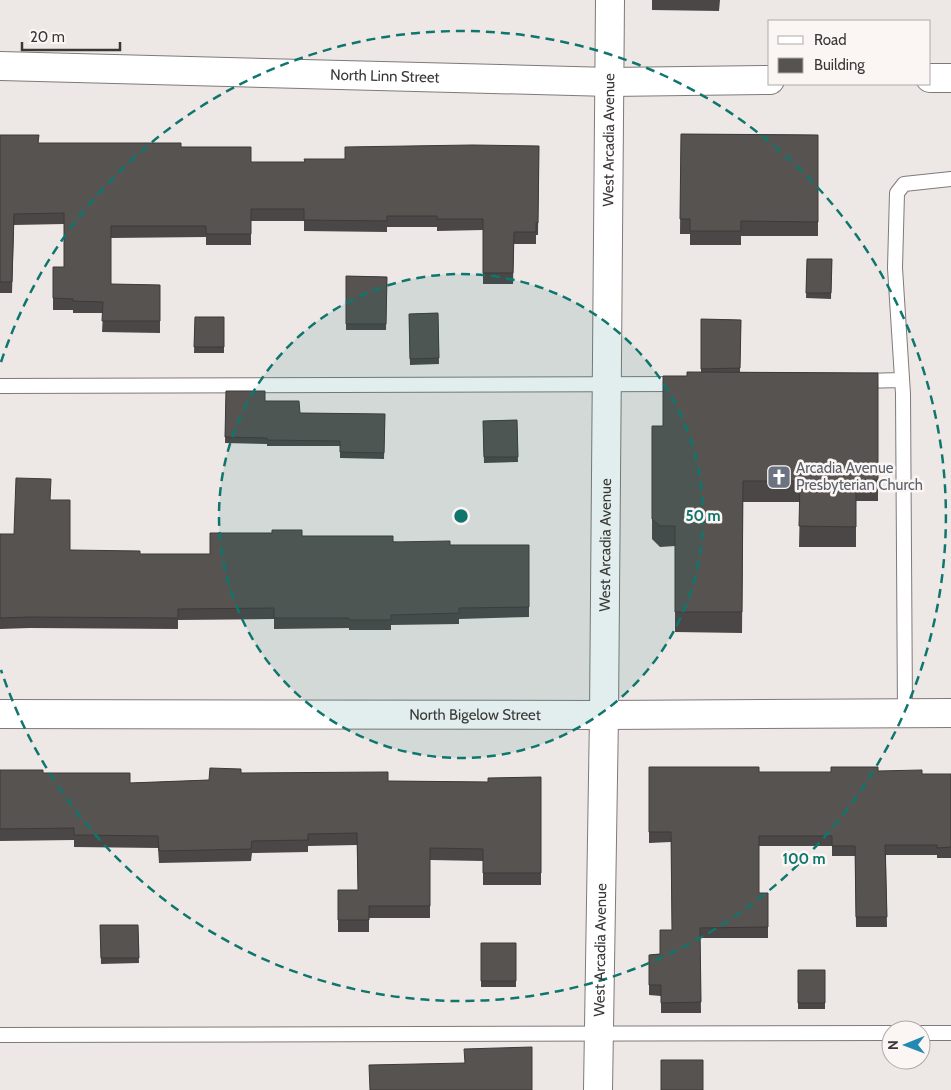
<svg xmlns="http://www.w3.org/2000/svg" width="951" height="1090" font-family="Cabin,sans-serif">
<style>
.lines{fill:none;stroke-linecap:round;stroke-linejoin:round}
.service-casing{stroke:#7f7a78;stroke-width:16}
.minor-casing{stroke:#7f7a78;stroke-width:30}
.service{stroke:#fff;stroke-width:14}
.minor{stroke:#fff;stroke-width:28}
.wall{fill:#4b4746}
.building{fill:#575351;stroke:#3d3a39}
.ring{fill:none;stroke:#0f766e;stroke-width:2.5;stroke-dasharray:9 6}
.labels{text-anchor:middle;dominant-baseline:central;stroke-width:5;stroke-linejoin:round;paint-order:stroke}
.street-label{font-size:15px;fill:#3a3837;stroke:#fbf6f3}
.worship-label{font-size:15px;fill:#5b616d;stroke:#fbf6f3;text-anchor:start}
.centre{fill:#0f766e;stroke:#fbf6f3;stroke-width:2.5}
.ring-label{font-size:15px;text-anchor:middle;font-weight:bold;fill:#0f766e;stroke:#fbf6f3;stroke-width:5;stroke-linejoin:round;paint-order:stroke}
</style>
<rect width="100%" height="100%" fill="#ede8e6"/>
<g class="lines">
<g class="service-casing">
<path id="service" d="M861,381L902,380
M0,386L682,384
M905,713L903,394L895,268L897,193L904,184L951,179
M921,1033H951
M0,1035L891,1033"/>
</g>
<g class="minor-casing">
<g id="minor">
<path id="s1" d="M0,66L610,82L770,80"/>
<path d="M930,78H951"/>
<path id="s2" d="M0,714L604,715L951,713"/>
<path id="s3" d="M598,1090L604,715L610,0"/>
</g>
</g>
<use href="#service" class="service"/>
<use href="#minor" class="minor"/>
</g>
<path class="wall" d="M652,0H720L719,11L652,10Z
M681,134L818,135V236H741V245H690V234H680Z
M0,135L39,143L181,147L251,162H305L345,159L539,146L538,235H536V244H514L513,284H483V230L437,231V227H387V232L304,231V221H251V245H206V237L111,238V284L160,285V333L102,332L103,313H73V310H53V267H64V224L14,225L12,293H0Z
M807,259H832L831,299L806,298Z
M346,276L387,277L386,330H346Z
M438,313L439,364L410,365L409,314Z
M195,317H224V353H194Z
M701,319L741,320L740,372L878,373V501H856V547H799L800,502H743L742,633L675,632V546L660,547L652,539V426H663L687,376L701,372Z
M226,391L300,413L385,414L384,459L340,458V446H267V444L225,443Z
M517,420L518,462L484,463L483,421Z
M50,500L70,550L140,554H210L302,536L450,545H529V617L459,619V624L391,625V630H349V628L274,629V619L178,620V629L30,628L0,629V534H14Z
M649,767L759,772H831L878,771L922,774H951V858H937V855H886L887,927H856L855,856H832V846H759V893H768V938H700L701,1013H661V996L649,995V955L660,954L672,930L671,842L649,843Z
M0,770L43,773L130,783L209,780L241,773L388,781L488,782L541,777V885H483V861L430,860V918H369V932H338V890H358L357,845L308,846V852L252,853L251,861L159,863L158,848L74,847V840L0,841Z
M100,925H138L139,963L101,964Z
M481,943H516V987H481Z
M798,970H825V1009H798Z"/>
<path class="building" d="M681,134L818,135V222L741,221V231H690V219H680Z
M0,135H39L38,143H181V147H251V162H305L304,159H345V147L472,145L539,146L538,223H536V232H514L513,273H483V219H437V216H387V221L304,220V209H251V234H206V226H111V284L160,285V321H102L103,302L73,301V299L53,298V267H64V213L14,214L12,282H0Z
M807,259H832L831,293H806Z
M346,276L387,277L386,324H346Z
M438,313L439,358L410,359L409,314Z
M195,317H224V347H194Z
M701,319L741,320L740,368L701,369Z
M687,372L878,373V480H856V527L799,526L800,481H743L742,612H675V526H660L652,519V426H663V376H687Z
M226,391H265V401H299L300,413L385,414L384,453L340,452V441L267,440V438L225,437Z
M517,420L518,457H484L483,421Z
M16,478L51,479L50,500H70V550L140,551V554H210V533H272V530H302V536H393V542L450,541V545H529V607L459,608V613L391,615V620H349V618H274V608L178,609V618L30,617L0,618V534H14Z
M649,767H759V772H831V767H878V771L922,770V774H951V847L937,848V845H885L887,917H856L855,846H832V836H759V893H768V927L700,928L701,1002L661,1003V985H649V955L660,954V930H672L671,832H649Z
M210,768L241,769V773L388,772V781L488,782V778L541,777V873H483V849L430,848V906H369V920H338V890H358L357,833L308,834V840L252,841L251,849L159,851L158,836L74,835V828L0,829V770H43V773H130V783L209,780Z
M100,925H138L139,958H101Z
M481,943H516V981H481Z
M798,970H825V1003H798Z
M532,1047V1090H370L369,1065L465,1063L464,1049Z
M661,1060H703V1090H661Z"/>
<circle cx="461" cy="516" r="242" fill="#0f766e" fill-opacity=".12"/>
<g class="ring">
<circle cx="461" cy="516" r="242"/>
<path d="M1 362A485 485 0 1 1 1 670"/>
</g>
<defs>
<g id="church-square" transform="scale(1.25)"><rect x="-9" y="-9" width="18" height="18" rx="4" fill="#6b7280" stroke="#fbf6f3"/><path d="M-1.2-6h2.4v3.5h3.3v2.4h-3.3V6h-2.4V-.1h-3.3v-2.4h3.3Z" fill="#fff"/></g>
</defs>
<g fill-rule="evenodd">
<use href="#church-square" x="779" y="477"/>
</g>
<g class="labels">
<g class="street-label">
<text stroke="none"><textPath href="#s1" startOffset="385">North Linn Street</textPath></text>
<text stroke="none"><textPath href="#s3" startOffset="950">West Arcadia Avenue</textPath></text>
<text stroke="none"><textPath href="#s3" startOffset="545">West Arcadia Avenue</textPath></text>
<text stroke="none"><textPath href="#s2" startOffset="475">North Bigelow Street</textPath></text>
<text stroke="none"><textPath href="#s3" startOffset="140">West Arcadia Avenue</textPath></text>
</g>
<g class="worship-label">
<text x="796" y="468">Arcadia Avenue<tspan x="796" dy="17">Presbyterian Church</tspan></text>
</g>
</g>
<circle cx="461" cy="516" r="8" class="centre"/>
<g class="ring-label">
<text x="703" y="521">50 m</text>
<text x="804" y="864">100 m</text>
</g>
<rect x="768" y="20" width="162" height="65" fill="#fbf6f3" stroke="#aeaaa8"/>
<rect x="778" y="36" width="25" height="8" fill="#ffffff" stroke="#aeaaa8"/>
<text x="814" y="45" font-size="15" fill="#3a3837">Road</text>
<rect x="778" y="58" width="25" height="15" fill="#575351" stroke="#aeaaa8"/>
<text x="814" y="70" font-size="15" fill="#3a3837">Building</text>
<g transform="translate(906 1045) rotate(269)"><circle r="24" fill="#fbf6f3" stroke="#aeaaa8"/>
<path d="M0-4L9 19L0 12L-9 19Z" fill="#2389b2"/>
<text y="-8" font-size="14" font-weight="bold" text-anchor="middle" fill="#3a3837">N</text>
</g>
<path d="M22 42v8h98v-8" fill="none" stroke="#3a3837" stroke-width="2.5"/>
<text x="30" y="42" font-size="15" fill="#3a3837" stroke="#fbf6f3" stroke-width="4" paint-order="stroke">20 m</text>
</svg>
